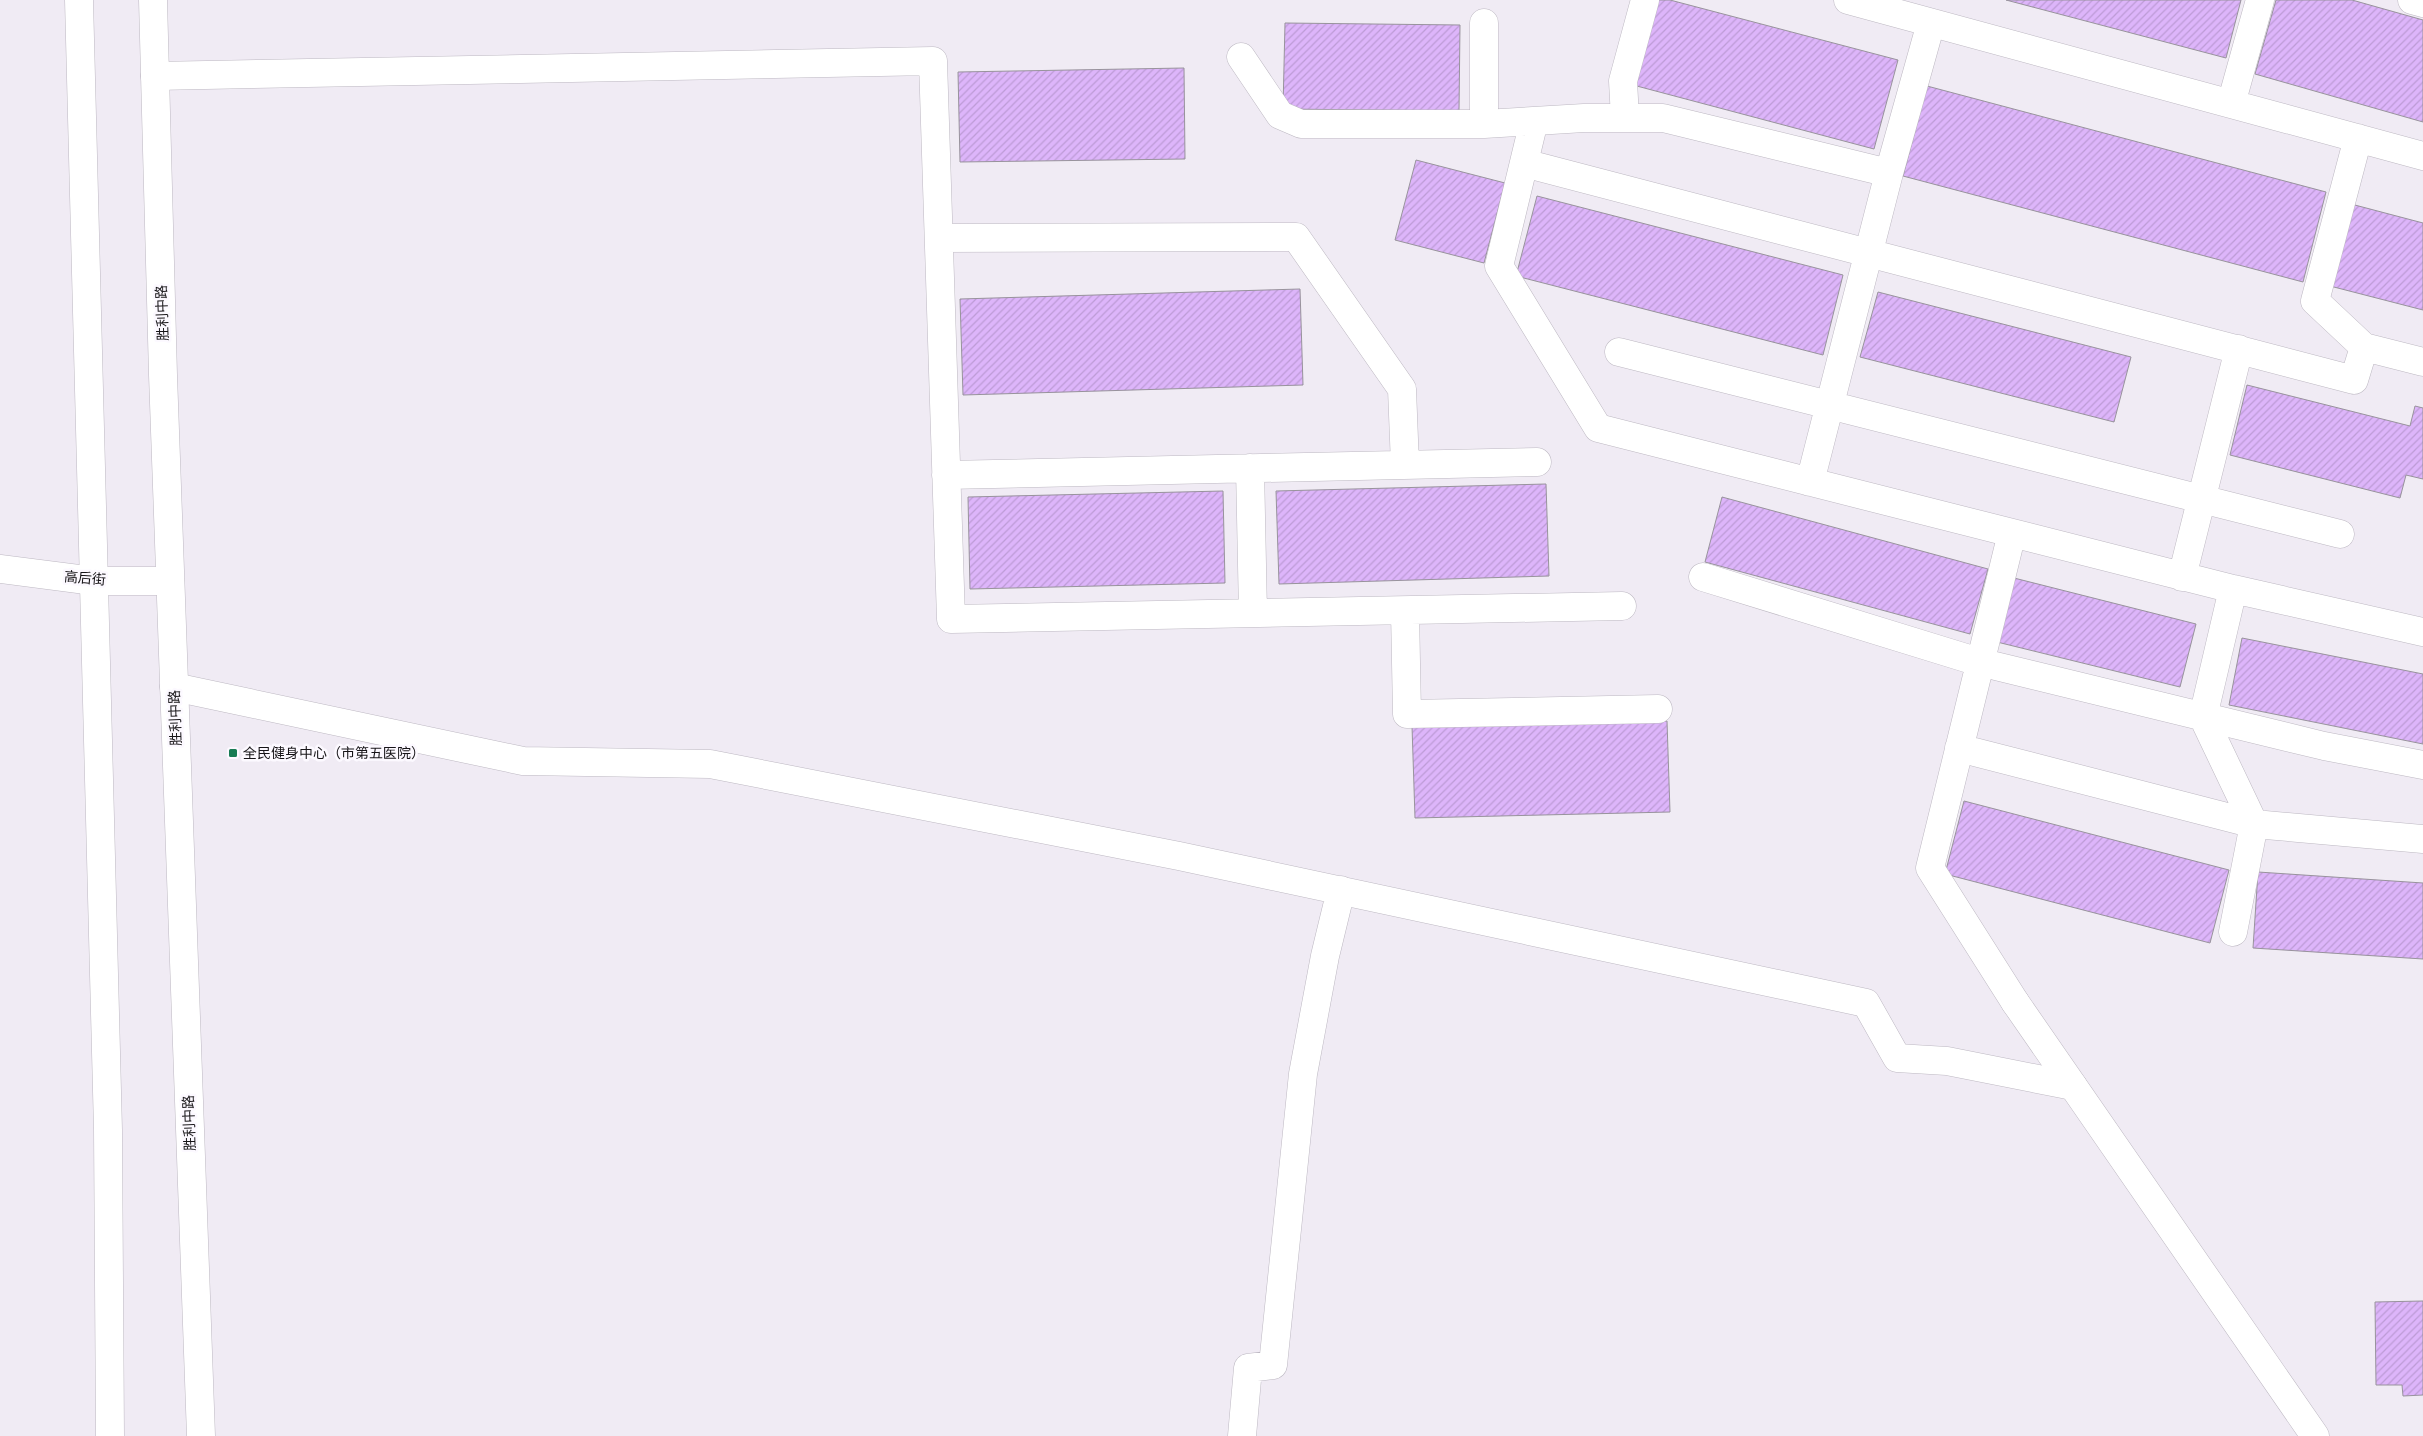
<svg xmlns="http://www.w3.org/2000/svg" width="2423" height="1436" font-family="Merriweather,'Noto Sans SC',serif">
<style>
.building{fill:url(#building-hatch);stroke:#98939c}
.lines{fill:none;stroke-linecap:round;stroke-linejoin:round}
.street-casing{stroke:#bdb8c2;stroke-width:29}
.secondary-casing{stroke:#bdb8c2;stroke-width:29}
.highway-casing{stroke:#bdb8c2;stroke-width:29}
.street{stroke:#fff;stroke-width:28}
.secondary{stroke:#fff;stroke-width:28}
.highway{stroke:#fff;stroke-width:28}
.poi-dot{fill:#177b53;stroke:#fcf9ff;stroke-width:2}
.labels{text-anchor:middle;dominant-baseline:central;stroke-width:5;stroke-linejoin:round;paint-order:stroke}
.street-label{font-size:14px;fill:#161417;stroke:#fcf9ff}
.poi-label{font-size:14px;fill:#161417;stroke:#fcf9ff;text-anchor:start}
</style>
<defs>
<pattern id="building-hatch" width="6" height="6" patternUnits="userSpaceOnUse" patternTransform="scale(1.25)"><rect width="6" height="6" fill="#ddb5fa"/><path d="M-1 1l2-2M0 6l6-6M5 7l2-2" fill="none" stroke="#bd9bd6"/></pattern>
</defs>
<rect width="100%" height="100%" fill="#f0ebf4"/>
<path class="building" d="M1655,0H1670L1898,60L1874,149L1633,85Z
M2006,0H2241L2226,58Z
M2276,0H2352L2423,20V122L2255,74Z
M1285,23L1460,25L1459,111L1283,109Z
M1184,68L1185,159L960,162L958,72Z
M1927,86L2326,192L2303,282L1903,176Z
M1416,160L1505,183L1484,263L1395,240Z
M1537,196L1843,275L1823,355L1516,276Z
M2351,204L2423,223V310L2330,286Z
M1300,289L1303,385L963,395L960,299Z
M1878,292L2131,357L2114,422L1860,357Z
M2247,385L2410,426L2415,406L2423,408V479L2406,475L2400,498L2230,455Z
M1546,484L1549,576L1279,584L1276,491Z
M1223,491L1225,583L970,589L968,497Z
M1722,497L1988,569L1970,634L1705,562Z
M2014,578L2196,624L2180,687L1997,642Z
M2242,638L2423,674V744L2229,705Z
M1667,721L1670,812L1415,818L1412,726Z
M1964,801L2229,870L2210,943L1945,874Z
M2258,872L2423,883V959L2253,948Z
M2423,1301V1395L2403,1396L2402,1385H2376L2375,1302Z"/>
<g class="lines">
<g class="street-casing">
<path id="street" d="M1848,0L2423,156
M2412,0L2423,3
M1484,23V124
M1241,57L1280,115L1301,124H1484L1584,118H1663L1889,173
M155,76L933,61L951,619L1622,606
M2231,104L2260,0
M1625,118L1623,81L1645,0
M1534,121L1499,266L1598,428L2233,589L2423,632
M2358,138L2315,301L2364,347
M1524,163L2354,380L2364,347L2423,362
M939,238L1296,237L1402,389L1405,465
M1619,352L2340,534
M1250,468L1253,613
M946,475L1537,462
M1810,482L1889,173L1931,23
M2012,533L1930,868L2015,1002
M1703,577L1979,662L2324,746L2423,765
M2182,577L2239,349
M2233,589L2203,717L2254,824L2233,932
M1405,611L1407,714L1658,709
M174,687L523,761L710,764L1179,856L1866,1003L1897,1058L1947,1061L2073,1086
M1959,748L2254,824L2423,839
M1242,1436L1248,1368L1273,1365L1303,1074L1325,956L1341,890"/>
</g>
<g class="secondary-casing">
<path id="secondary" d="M0,569L94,581H170
M2015,1002L2315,1436"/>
</g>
<g class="highway-casing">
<path id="highway" d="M79,0L108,1130L110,1436
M153,0L163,375L201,1436"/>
</g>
<use href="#street" class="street"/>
<use href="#secondary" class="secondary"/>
<use href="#highway" class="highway"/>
</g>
<rect class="poi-dot" x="228" y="748" width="10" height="10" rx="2.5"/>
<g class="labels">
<g class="street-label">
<text transform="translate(162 313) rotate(-92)">胜利中路</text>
<text transform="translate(85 578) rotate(5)">高后街</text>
<text transform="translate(175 718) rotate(-92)">胜利中路</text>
<text transform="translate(189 1123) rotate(-92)">胜利中路</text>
</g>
<g class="poi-label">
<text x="243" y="753">全民健身中心（市第五医院）</text>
</g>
</g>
</svg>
